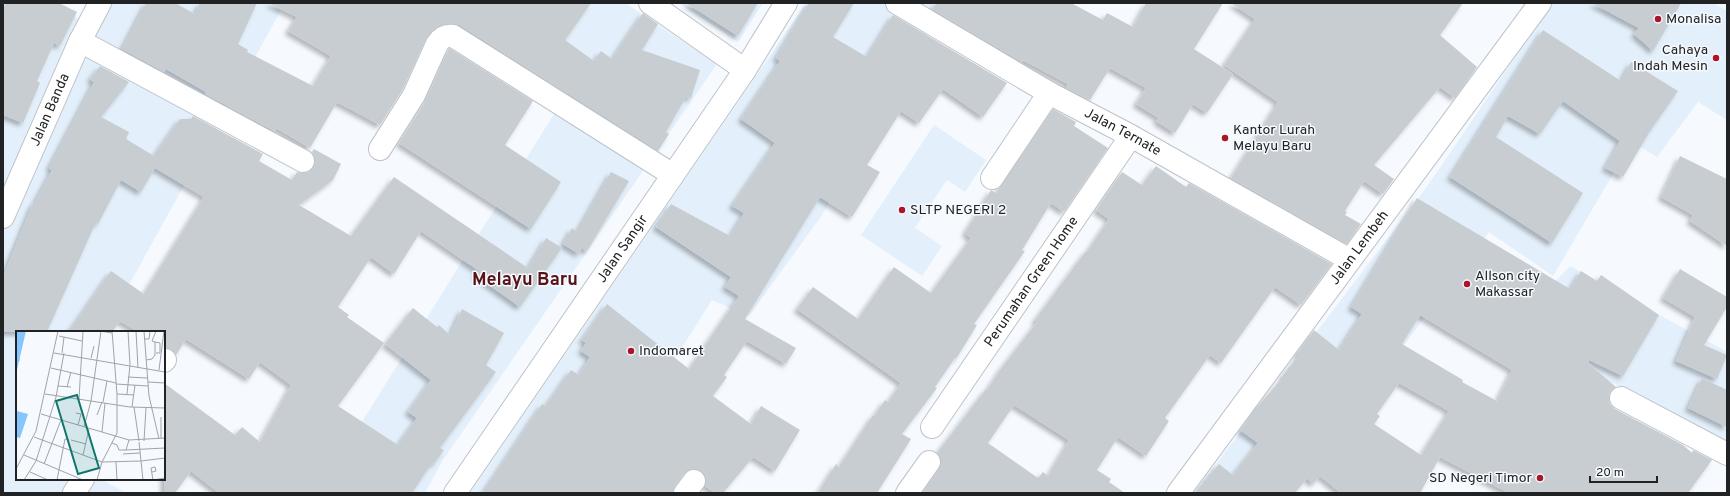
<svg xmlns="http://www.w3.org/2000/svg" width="1730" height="496" font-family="Overpass,sans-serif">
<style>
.built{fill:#e3effa}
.building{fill:#c8cdd2;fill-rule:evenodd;filter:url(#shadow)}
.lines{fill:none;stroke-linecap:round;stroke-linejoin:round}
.minor-casing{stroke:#bdc3c8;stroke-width:24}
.minor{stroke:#fff;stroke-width:22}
.poi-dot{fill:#ab1529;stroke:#f6faff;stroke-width:1.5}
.labels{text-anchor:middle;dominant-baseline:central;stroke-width:3;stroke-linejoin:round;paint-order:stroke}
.poi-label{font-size:14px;fill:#202224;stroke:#f6faff;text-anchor:start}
.street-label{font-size:14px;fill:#202224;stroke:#f6faff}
.district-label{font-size:18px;font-weight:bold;fill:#581317;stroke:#f6faff}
.inset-river{fill:none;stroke:#84c6fd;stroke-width:2}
.inset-road{fill:none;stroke:#a0a4a7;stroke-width:1}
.view{fill:#0f766e;fill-opacity:0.15;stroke:#0f766e;stroke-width:2}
.inset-edge{fill:none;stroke:#202224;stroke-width:2}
</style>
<defs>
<filter id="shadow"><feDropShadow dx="-3.5" dy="3.5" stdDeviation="2" flood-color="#0004"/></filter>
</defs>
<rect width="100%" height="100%" fill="#f6faff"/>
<path class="built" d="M3,3H50L95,28L109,3H285L103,332H17V479H101L126,493H3Z
M480,3H625L717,64L443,460L425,493H323L365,417L587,61Z
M679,3H763L738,42Z
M806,3H946L822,215L749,316L712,300L590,493H470Z
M1552,3H1714L1727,11V120L1698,102L1657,157L1632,142L1553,276L1489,232L1292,493H1194L1426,188Z
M934,125L986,160L965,192L947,180L915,228L942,246L922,276L861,235Z
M1570,266L1727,352V444L1588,370L1508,332Z"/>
<path class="building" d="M6,3H59L77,12L60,46L54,43L37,81L40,83L23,123L3,115V10Z
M146,3H175L195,14L200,3H257L238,44L248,50L247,52L313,86L331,56L288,31L297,17L268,3H591L565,40L594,61L601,51L612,59L643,13L658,24L642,50L700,70L691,98L686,97L666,132L669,134L658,151L460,25L454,24H445L435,28L427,37L403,89L380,125L337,102L310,148L276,128L275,131L205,94L206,92L166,69L164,72L122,49Z
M686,3H758L738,36Z
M809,3H854L833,37L867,57L893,15L1007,83L983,117L943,89L919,123L901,111L867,165L880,172L852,217L820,197L745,319L796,348L786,364L747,341L724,375L727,377L713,396L751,424L761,406L800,430L775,471L753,457L723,493H716L705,486V476L701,471L695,469L689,470L684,474L675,486L673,493H483L542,404L546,406L571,370L579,375L590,357L581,351L586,343L582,340L607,304L689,369L739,296L725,287L731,277L656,227L671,204L730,236L744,213L732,206L775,143L741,119L780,61L776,58Z
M937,3H1071L1103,20L1107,13L1133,27L1146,3H1223L1194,49L1233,74L1207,113L1193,104L1175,133L1156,121L1159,118L1136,104L1146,88L1110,68L1090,100L1066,88L1068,84L1023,60L1022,62L932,9Z
M1231,3H1463L1440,35L1477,67L1455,98L1440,87L1374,165L1394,179L1383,194L1364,181L1345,211L1347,212L1345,215L1361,224L1347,244L1231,178L1278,102L1224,65L1255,19Z
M1592,3H1681L1653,51L1634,34L1639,28Z
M1543,30L1621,81L1631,62L1678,91L1650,131L1623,177L1605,168L1620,141L1563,101L1540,134L1508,116L1496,137L1583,193L1552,243L1450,177Z
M449,48L533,101L505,145L561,182L531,229L399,143L425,102Z
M100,66L129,82L101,117L129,132L126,139L154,156L180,119H191L193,116L263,154L259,161L292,180L297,172L304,173L309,172L314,167L315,160L312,152L314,149L341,164L333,180L299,205L351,236L394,177L528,268L546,238L562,248L520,307L475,275L479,271L421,231L394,274L371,257L338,307L349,315L347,317L384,343L338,406L398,445L417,418L408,412L431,380L385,344L413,308L437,327L439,325L450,335L462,309L504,333L486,365L496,372L440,448L444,450L434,464L432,463L412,493H219L191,471L175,493H164V383L235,435L242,427L260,442L291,385L260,362L249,379L186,339L176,355L174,351L164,348V332H138L120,321L112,332H69L111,271L144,294L204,197L155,168L141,192L121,180L98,224L96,222L47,332H3V277L33,203L34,204L52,170L49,168L94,82L90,79Z
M1053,109L1076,122L1074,126L1108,148L1064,212L1051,203L1022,250L1025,251L974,324L977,325L956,359L955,358L935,387L937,388L902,434L911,439L877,493H818L836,464L839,467L873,415L874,416L885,400L888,402L901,383L797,309L813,287L858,319L894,267L931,293L971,238L965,233L991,190L996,193Z
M1680,156L1727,179V246L1690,221L1693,215L1661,197Z
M1156,166L1186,187L1189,183L1332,264L1301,305L1275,287L1221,363L1210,355L1165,418L1169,421L1146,456L1118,437L1097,470L1111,479L1109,482L1125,493H922L939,469L941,464V458L937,453L986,389L987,390L1000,370L1037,322L1035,320L1086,251L1087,252L1109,219L1096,210L1122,172L1142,185ZM1014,405L1069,440L1048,476L1043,472L1038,478L988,443Z
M611,172L629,181L587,251L582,248L579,254L563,244L572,228L577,232Z
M1417,198L1570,289L1581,271L1597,281L1601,275L1659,315L1623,376L1589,360L1588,363L1616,387L1610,392L1609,398L1610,404L1615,409L1683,445L1692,453L1693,450L1712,460L1688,493H1509L1440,457L1420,493H1341L1320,476L1313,484L1307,478L1295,493H1195L1219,464L1233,475L1258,443L1240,430L1255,409L1283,378L1282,377L1299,355L1297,353L1314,330L1339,350L1362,314L1351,307ZM1420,315L1512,370L1497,401L1462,382L1463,380L1402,344ZM1399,383L1449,411L1421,455L1374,424L1380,416L1377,414Z
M1680,269L1727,297V307L1704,345L1727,355L1717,379L1676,361L1695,317L1663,298Z
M1702,378L1727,390V427L1688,408Z"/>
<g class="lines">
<g class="minor-casing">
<g id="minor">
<path d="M650,3L745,70"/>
<path id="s1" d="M897,3L1049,93L1131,136L1350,260"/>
<path d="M80,41L303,161"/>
<path d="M380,149L414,95L437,44C441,38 445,35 453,36L673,175"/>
<path d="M992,178L1049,93"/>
<path id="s2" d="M3,217L80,41L100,3"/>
<path d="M164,361L165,360"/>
<path d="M1621,398L1727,454"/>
<path id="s3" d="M932,427L1131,136"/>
<path d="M74,493L83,479"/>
<path id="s4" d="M455,493L745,70L786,3"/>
<path d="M685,493L694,481"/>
<path d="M907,493L929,462"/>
<path id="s5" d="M1178,493L1540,3"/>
</g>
</g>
<use href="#minor" class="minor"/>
</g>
<g class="poi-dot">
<circle cx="1658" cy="19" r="4"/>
<circle cx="1716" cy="58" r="4"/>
<circle cx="1225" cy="138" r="4"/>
<circle cx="902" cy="210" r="4"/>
<circle cx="1467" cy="284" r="4"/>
<circle cx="631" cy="351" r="4"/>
<circle cx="1540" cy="478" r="4"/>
</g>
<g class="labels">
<g class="poi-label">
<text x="1666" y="19">Monalisa</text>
<text x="1708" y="50" text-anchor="end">Cahaya<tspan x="1708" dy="16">Indah Mesin</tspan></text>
<text x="1233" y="130">Kantor Lurah<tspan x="1233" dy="16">Melayu Baru</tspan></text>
<text x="910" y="210">SLTP NEGERI 2</text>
<text x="1475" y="276">Allson city<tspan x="1475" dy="16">Makassar</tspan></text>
<text x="639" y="351">Indomaret</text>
<text x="1532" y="478" text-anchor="end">SD Negeri Timor</text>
</g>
<g class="street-label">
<text stroke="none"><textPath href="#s2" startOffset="117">Jalan Banda</textPath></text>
<text stroke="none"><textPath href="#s1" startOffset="260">Jalan Ternate</textPath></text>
<text stroke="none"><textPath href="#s5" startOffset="305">Jalan Lembeh</textPath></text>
<text stroke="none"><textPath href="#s4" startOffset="296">Jalan Sangir</textPath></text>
<text stroke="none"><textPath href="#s3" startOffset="176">Perumahan Green Home</textPath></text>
</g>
<g class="district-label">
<text x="525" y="280">Melayu Baru</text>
</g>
</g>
<g transform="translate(16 331)">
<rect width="149" height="149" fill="#f6faff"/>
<path d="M0,0H10L0,43ZM1,80L12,83L4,107L0,106Z" fill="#84c6fd"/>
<path class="inset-river" d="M0,18L3,30"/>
<path class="inset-road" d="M84,0L96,2M120,0L122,37M128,0L133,65L143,108M43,5L66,10M128,8H133L134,0M139,11L144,12V22H140M38,22L149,41M46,22L48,6M75,27L78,15M130,29L136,28L139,24V11L136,10L140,0M35,37L100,52M143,39L148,0M112,46L131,47M132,51L149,52M100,53L132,55M42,55L55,56M51,56L55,41M29,63L114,76L149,77M101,63L118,64M111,63L114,34L112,0M63,68L67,0M87,71L91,50M116,76L119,54M118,76L123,110M60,82L65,83L62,94M25,83L113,109L149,107M81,84L86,71M145,86V107M68,96L75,70L85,0M86,101L89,72M18,106L86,131L125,130L149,127M55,109L70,113M128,110L130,77M123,111L127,149M96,112L101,114L103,119H110L113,109M110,119L149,117M107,123L124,122M8,124L67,149M67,124L73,98M100,131L101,149M28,133L45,89M0,138L20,100L42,0M14,141L32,149M136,141L140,140L139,136L135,137L137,149M8,149L20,130L40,66L48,22M41,149L49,108L53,109M81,149L86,131L101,102V63L96,0M137,149L149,147"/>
<path class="view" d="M61,64L83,137L62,143L40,70Z"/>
<rect width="149" height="149" class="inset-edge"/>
</g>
<rect width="1730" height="496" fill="none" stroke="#202224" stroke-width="8"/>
<path d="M1590 476v6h67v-6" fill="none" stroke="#202224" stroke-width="2"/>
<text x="1596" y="476" font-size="12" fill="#202224" stroke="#f6faff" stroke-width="3" paint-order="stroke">20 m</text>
</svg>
